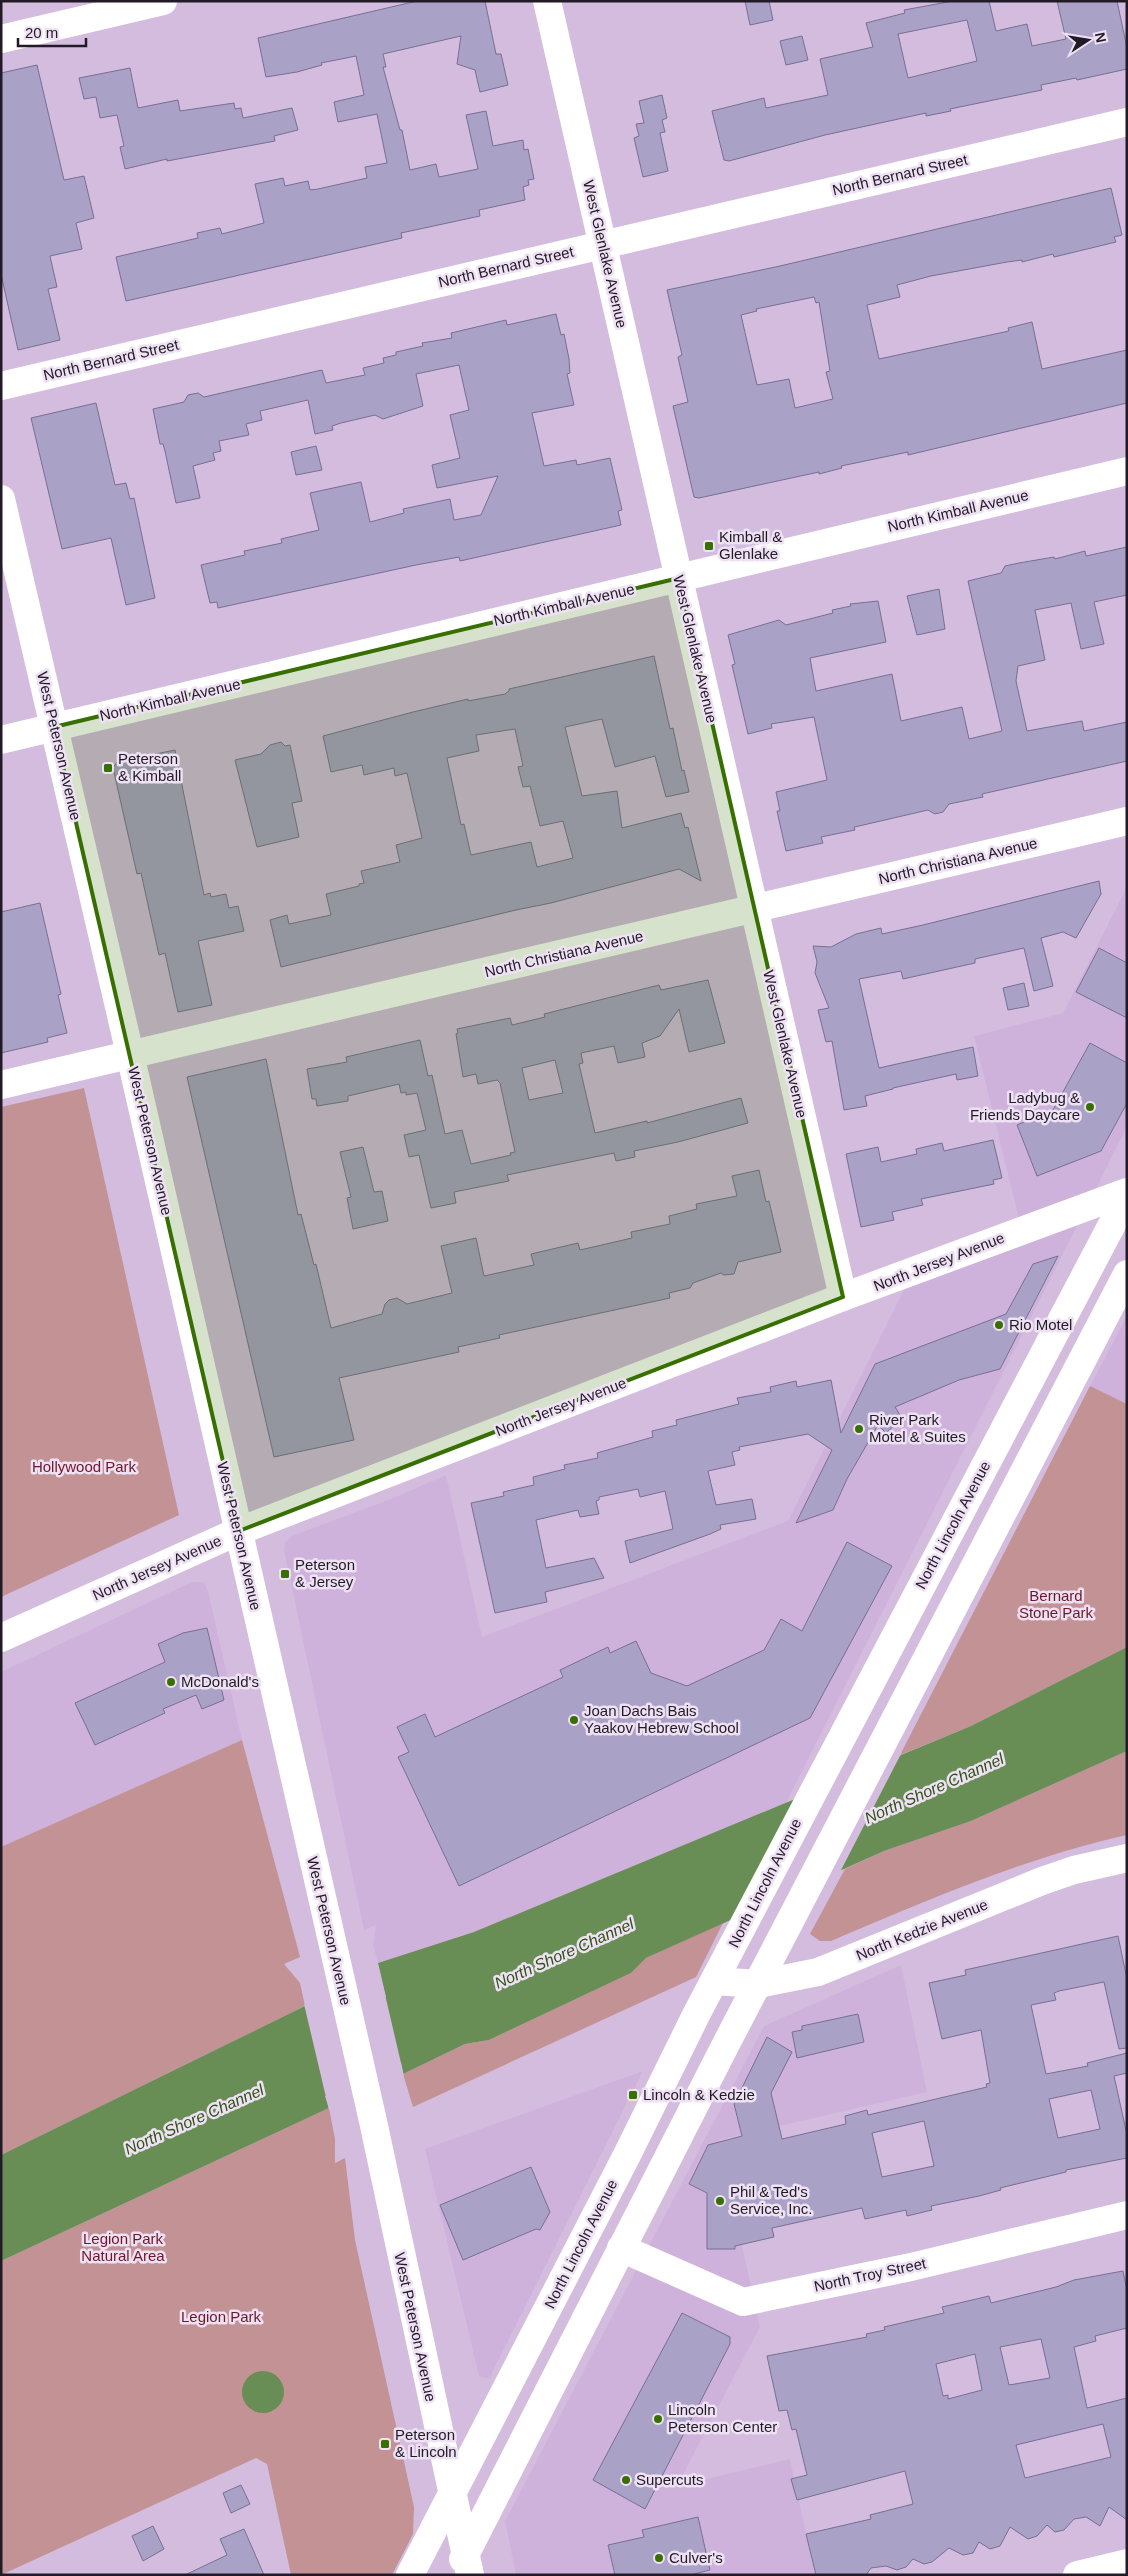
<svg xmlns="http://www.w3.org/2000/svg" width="1128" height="2576" font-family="Arial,sans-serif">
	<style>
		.built { fill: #cfb2dc }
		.green { fill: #c29295 }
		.water { fill: #698e55 }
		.pier { fill: #d4bcdf }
		.building { fill: #aaa1c7; stroke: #776f93; fill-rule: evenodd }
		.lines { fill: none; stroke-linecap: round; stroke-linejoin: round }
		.minor { stroke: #fff; stroke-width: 28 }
		.major { stroke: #fff; stroke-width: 28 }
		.marked { fill: #377000; fill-opacity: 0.2; stroke: #377000; stroke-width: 4; stroke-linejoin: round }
		.poi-dot { fill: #377000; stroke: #eee1f3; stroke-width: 2 }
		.labels { text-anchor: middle; stroke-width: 5; stroke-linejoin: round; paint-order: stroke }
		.street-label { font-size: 15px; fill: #231a27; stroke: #eee1f3 }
		.poi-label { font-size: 15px; fill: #231a27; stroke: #eee1f3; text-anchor: start }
		.park-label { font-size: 15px; fill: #6f1728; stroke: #eee1f3 }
		.water-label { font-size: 16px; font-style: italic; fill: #305418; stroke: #eee1f3 }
	</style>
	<rect width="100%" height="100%" fill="#d4bcdf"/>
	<path class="built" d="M1127,887V1127L786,1803L474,1932L378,1963L373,1945L376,1925L364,1930L284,1550L285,1542L292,1536L391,1499L446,1475L482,1637L788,1521L909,1280L1024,1239L974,1036L1063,1013Z
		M1127,1316V1404L1090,1386Z
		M192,1582H204L208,1591L242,1740L1,1847V1672Z
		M901,1965L927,2092L719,2140L760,2327L677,2486L790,2459L815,2575H516L505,2521L764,2026Z
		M643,2071L489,2379L479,2376L425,2149Z"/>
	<path class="green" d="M84,1088L179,1515L1,1597V1107Z
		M1090,1386L1127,1404V1647L971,1726L900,1755Z
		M242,1740L300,1957L284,1964L300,1983L305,2006L1,2155V1847Z
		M1127,1751V1835C1024,1858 928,1900 831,1941H820L810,1934L845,1869L884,1851L971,1821Z
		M723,1923L696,1977L413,2107L403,2074L465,2044L489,2040L631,1973L646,1958Z
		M329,2108L335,2139V2163L345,2158L355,2240L414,2507L413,2534L392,2575H291L267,2464L256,2458L1,2575V2261Z"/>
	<path class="water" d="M1127,1647V1751L971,1821L884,1851L646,1958L631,1973L489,2040L465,2044L403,2074L401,2062L325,2096L329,2108L1,2261V2155L305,2006L311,2031L386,1997L378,1963L474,1932L971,1726Z
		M242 2392a21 21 0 1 1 42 0a21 21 0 1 1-42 0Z"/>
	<path class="pier" d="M902,1752L839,1874L731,1922L796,1796Z
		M377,1960L404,2076L401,2075L399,2066L328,2097L331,2107L329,2110L304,2004L307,2005L313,2028L383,1995L375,1963Z"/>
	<path class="building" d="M417,1H485L496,54H501L508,85L480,92L475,70L457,64L461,36L383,54L386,67H383L400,130H402L410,170L436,164L439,177L478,169L466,115L486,111L493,146L523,140L524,150L528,149L534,179L528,180L529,185L523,187L525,200L479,210L480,216L401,233L402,238L126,301L116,257L198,238L197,233L220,228L222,234L264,223L255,184L283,178L285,186L308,181L310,190L318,189L367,178L365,167L387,163L377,114L338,122L334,102L364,95L356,56L321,63L322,65L297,72L266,77L258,38Z
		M745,1H769L773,20L750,25Z
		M953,1H989L996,31L1027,24L1032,46L1066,39L1057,1H1117L1127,48V69L1077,80L1076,78L1041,85L1042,90L950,109L951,111L926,116V113L825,135L729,161L724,160L712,111L764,98L766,108L828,95L820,59L873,47L866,23L905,13L904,10ZM967,20L977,61L908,78L898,34Z
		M802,36L808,60L786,65L780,41Z
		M37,65L64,180L84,176L94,218L76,223L82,249L50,256L57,287L48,289L60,340L18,350L1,274V73Z
		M130,68L138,108L178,100L180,111L234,103L235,109L241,108L243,118L292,108L298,130L274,136L275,141L167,161V159L125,169L120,147L124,146L117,115L100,118L96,97L84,99L79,78Z
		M662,95L667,118L662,120L665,132L660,133L668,171L643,177L634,138L639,136L636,124L644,123L639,101Z
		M1111,188L1122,235L1114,237L1116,242L1054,257L1053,254L1022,262V260L1007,262L931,276L897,285L900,297L867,305L879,359L1009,331L1008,328L1032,322L1042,369L1127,350V403L908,455V452L841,466L842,468L819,474V472L699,498L694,497L673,406L688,402L678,357L682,355L667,290L780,266ZM814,297L816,303L819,302L830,371L826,372L833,399L795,408L789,379L757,385L741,315L757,311L756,309Z
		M556,314L561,335L564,334L569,359L570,373L567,374L574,405L532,413L544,466L576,460L577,465L610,458L622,510L618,511L621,525L460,561L459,557L416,565L218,608L217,602L210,603L201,565L245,555L244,551L282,543L281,539L319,530L310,493L361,482L370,522L404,513L403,509L450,499L454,520L481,515L498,476L437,488L432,465L460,458L450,415L469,410L459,365L416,374L423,406L383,419L375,415L341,423L332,426L333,430L315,434L308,400L260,411L262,420L246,424L249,435L219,441L221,451L213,453L215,460L193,466L200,498L176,503L165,451L163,444H160L153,409L184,402L188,395L198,393L204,397L322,370L326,383L365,375L363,368L384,363L383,358L396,355V352L423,346L422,343L452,338L451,333L506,320L507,325Z
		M96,403L115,485L126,483L130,499L134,498L155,598L126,605L111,538L62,549L31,418Z
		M316,446L322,470L296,475L291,452Z
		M1127,547V595L1094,602L1104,644L1081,649L1071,603L1035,610L1045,660L1018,666L1016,681L1027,731L1082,721L1084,731L1127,722V761L982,794L983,797L949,804L943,812L935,814L928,810L859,826L854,827L855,830L821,837L823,843L786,851L777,811H780L776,792L827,780L814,717L771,724L772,728L748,734L732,665L735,664L728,635L779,620L786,625L833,613L832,610L851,606L850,604L878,601L886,642L810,658L816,691L892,674L901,721L962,707L969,739L1002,731L968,581L1001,573L1005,566L1019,563L1054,557L1055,559L1085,551L1086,556Z
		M939,589L945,629L917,635L907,596Z
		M654,656L670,729L673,728L682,771L684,770L689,792L666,797L655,756L615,767L602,719L565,727L582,796L617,791L622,828L681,813L685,828L688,827L701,881L679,869L551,903L516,910L281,967L270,920L287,915L289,924L331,915L326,894L359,886V884L364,883L361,871L400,862L396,845L422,838L407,773L395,776L394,768L364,775L362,765L331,772L323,736L413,712L468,699V701L505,694L509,691V689ZM515,729L523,766L518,767L523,787L530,786L540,826L563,821L573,858L537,867L531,842L471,855L464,824L461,825L447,758L479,751L476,735Z
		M281,742L285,746L290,745L302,801L292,803L299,837L257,847L235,760L261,754L270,745Z
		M175,750L204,895L210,893L211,897L226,894L229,908L238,906L244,931L198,941L212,1005L178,1012L165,953L159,955L141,873L137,874L113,768L117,762Z
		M1099,881L1101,894L1076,938L1063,932L1041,938L1053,986L1034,991L1024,948L975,959V963L903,979L901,971L859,979L879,1068L973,1047L978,1076L957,1080L956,1074L893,1088V1089L865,1096L867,1106L844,1110L832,1041L826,1042L818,1010L829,1008L815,973L817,962L813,946L831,947L856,934L881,928L882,934L923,925Z
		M40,903L61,994L58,995L67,1033L47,1038L48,1042L1,1053V912Z
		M1099,948L1127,963V1018L1076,992Z
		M708,980L725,1043L689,1052L679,1009L660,1036L642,1043L645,1057L618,1063L614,1046L581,1053L583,1063L579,1064L595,1133L647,1121V1123L741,1098L748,1123L678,1142L634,1151L635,1157L616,1161L614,1153L507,1175L509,1181L454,1192L456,1203L431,1208L419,1155L409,1157L404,1135L426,1130L417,1093L406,1095V1092L401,1093L399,1084L348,1096V1101L317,1106L316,1099H312L307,1069L347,1062L346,1057L420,1040L428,1076L432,1075L445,1134L462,1130L471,1164L511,1155L510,1153L515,1152L500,1083L497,1080L478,1084L476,1074L463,1077L456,1034L458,1033L457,1029L510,1018L512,1025L545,1017L544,1014L659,985L661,990ZM555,1060L563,1093L529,1100L522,1068Z
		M1024,983L1029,1006L1008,1010L1003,988Z
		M1090,1043L1127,1063V1103L1101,1151L1037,1176L1017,1125L1053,1110Z
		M266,1059L298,1215L301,1214L314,1265L316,1264L331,1328L382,1314L385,1304L389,1300L397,1298L407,1304L452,1293L441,1246L476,1238L484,1276L534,1265L531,1254L578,1243L580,1250L632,1238L631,1232L670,1224L669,1216L697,1209L696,1204L737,1196L732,1176L759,1170L766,1202L769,1201L781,1252L738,1262L734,1274L724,1275L721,1273L693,1283L690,1288L669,1293L670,1298L499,1335L500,1338L458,1347L459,1352L339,1378L354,1440L274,1457L187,1077Z
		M993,1140L1002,1178L993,1180L994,1184L921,1199L923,1205L892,1212L894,1220L861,1227L846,1154L878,1147L881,1162L917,1154L916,1149L942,1143L944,1151Z
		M363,1147L374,1192L382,1191L388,1221L353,1229L347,1198L351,1197L340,1152Z
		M1058,1256L1000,1369L959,1380L895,1407L902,1418L886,1433L878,1425L847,1479L833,1510L796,1523L832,1450L808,1434L739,1447L740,1450L732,1452L735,1465L708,1471L716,1505L752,1499L756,1519L720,1525L721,1529L710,1534L630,1563L625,1541L673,1529L665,1491L640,1497L638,1489L599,1497V1500L596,1501L599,1514L580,1517L578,1510L536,1520L546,1568L594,1558L604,1578L545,1592L547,1602L495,1613L471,1503L504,1496L503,1492L534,1485L533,1477L565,1469L564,1465L598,1458L597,1453L653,1437L652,1431L677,1425L676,1420L739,1404L737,1398L771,1392L770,1387L796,1381L797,1387L831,1380L841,1433L875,1364L1006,1314L1033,1264Z
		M847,1542L892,1566L810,1718L459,1886L398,1757L409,1752L397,1727L425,1714L435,1737L563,1677L560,1670L608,1647L610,1653L636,1641L651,1673L687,1686L764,1650L781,1619L802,1631Z
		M207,1628L224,1700L202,1709L196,1695L163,1709L165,1713L95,1745L75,1703L165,1662L158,1644L183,1633Z
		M1118,1936L1127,1979V2048L1119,2049L1104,1982L1059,1991L1054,1993L1056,2000L1031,2005L1046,2074L1088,2066L1087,2063L1127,2053V2073L1114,2076L1127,2135V2158L1066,2170V2172L1000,2188L1001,2190L979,2196L931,2206L932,2210L907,2216L906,2210L865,2219L862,2208L772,2228L774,2237L735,2246V2249H707V2193L689,2184L708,2145L742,2136L734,2104L767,2037L792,2052L771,2093L782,2139L846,2124L845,2116L867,2110L868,2115L987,2087L986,2084L990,2083L981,2030L942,2039L929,1983L966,1975L965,1970ZM1091,2090L1100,2129L1058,2138L1049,2099ZM924,2121L934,2166L882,2177L872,2133Z
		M858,2014L864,2042L797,2058L792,2032L802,2030V2026Z
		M531,2167L550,2212L540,2230L536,2229L463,2260L440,2205Z
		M1123,2271L1127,2290V2328L1095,2336L1096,2341L1074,2347L1087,2408L1127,2398V2520L1109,2507L1100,2526L1086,2517L1074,2519L1064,2530L1055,2532L1047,2525L1037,2536L1028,2539L1010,2527L1000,2546L990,2549L979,2542L973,2553L963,2555L949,2548L932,2562L924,2564L913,2559L906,2567L897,2570L886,2566L871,2568L866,2575H816L806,2534L871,2519L870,2515L913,2504L905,2471L797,2500L791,2479L807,2475L796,2429L792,2430L787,2410L779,2411L767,2356L867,2337L866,2334L885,2330L884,2327L944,2313L942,2307L972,2300L989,2296L991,2303L1056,2287L1074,2280ZM1041,2339L1050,2378L1009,2385L1000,2347ZM975,2354L982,2390L948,2399V2395L943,2396L936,2364ZM1103,2424L1111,2457L1025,2478L1016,2445Z
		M682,2313L730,2337V2344L645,2509L593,2480Z
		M241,2485L250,2504L231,2513L223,2493Z
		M698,2517L710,2570L690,2575H615L608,2545L644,2537L642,2530Z
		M153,2526L164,2549L143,2561L132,2536Z
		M244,2529L264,2575H185L227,2555L220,2539Z"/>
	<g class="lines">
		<path class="minor" d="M547,1L843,1297
			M1,39L163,1
			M1,386L1127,122
			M1,740L1127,471
			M1,1085L1127,821
			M714,1981L758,1984L818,1972L1042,1881L1074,1870L1127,1858
			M621,2248L743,2302L911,2267L1127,2215
			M1077,2575L1127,2563"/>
		<path class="major" d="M1,499L130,1054L373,2121L470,2575
			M1,1638L239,1531L843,1297L1127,1192
			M463,2559L726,2044L1127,1274
			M410,2575L628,2153L697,2013L1127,1196"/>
	</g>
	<path class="marked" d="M679,578L843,1297L239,1531L54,727Z"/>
	<g class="poi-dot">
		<rect x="704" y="541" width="10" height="10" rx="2.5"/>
		<rect x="103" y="763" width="10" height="10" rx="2.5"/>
		<circle cx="1090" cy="1107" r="5"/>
		<circle cx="999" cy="1325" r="5"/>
		<circle cx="859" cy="1429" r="5"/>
		<rect x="280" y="1569" width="10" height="10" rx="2.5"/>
		<circle cx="171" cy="1682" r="5"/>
		<circle cx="574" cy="1720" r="5"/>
		<rect x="628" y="2090" width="10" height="10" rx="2.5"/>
		<circle cx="720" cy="2201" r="5"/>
		<circle cx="658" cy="2419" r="5"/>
		<rect x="380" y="2439" width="10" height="10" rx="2.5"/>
		<circle cx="626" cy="2480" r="5"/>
		<circle cx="659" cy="2558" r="5"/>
	</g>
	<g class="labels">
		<g class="street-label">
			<text transform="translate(900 175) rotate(-13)" y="5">North Bernard Street</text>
			<text transform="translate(605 254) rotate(77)" y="5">West Glenlake Avenue</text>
			<text transform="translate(506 267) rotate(-13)" y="5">North Bernard Street</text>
			<text transform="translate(111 360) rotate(-13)" y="5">North Bernard Street</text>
			<text transform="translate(958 511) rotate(-13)" y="5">North Kimball Avenue</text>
			<text transform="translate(564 605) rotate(-13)" y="5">North Kimball Avenue</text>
			<text transform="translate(695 649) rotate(77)" y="5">West Glenlake Avenue</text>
			<text transform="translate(170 700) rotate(-13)" y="5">North Kimball Avenue</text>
			<text transform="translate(59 746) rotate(77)" y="5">West Peterson Avenue</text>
			<text transform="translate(958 861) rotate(-13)" y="5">North Christiana Avenue</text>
			<text transform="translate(564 954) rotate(-13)" y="5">North Christiana Avenue</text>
			<text transform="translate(785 1044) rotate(77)" y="5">West Glenlake Avenue</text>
			<text transform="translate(150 1141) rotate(77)" y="5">West Peterson Avenue</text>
			<text transform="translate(939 1262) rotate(-21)" y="5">North Jersey Avenue</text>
			<text transform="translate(561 1407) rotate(-21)" y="5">North Jersey Avenue</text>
			<text transform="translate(953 1525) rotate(-62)" y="5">North Lincoln Avenue</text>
			<text transform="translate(239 1536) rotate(77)" y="5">West Peterson Avenue</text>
			<text transform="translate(157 1568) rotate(-24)" y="5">North Jersey Avenue</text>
			<text transform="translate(765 1883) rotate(-63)" y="5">North Lincoln Avenue</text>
			<text transform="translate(922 1930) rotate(-22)" y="5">North Kedzie Avenue</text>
			<text transform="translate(329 1931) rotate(77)" y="5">West Peterson Avenue</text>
			<text transform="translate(581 2244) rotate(-63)" y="5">North Lincoln Avenue</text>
			<text transform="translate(870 2275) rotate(-12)" y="5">North Troy Street</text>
			<text transform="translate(415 2327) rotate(78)" y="5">West Peterson Avenue</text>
		</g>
		<g class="poi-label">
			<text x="719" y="542">Kimball &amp;<tspan x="719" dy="17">Glenlake</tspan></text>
			<text x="118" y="764">Peterson<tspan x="118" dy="17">&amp; Kimball</tspan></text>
			<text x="1080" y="1103" text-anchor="end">Ladybug &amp;<tspan x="1080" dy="17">Friends Daycare</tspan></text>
			<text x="1009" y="1330">Rio Motel</text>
			<text x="869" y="1425">River Park<tspan x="869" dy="17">Motel &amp; Suites</tspan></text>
			<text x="295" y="1570">Peterson<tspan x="295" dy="17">&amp; Jersey</tspan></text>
			<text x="181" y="1687">McDonald's</text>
			<text x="584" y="1716">Joan Dachs Bais<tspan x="584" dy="17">Yaakov Hebrew School</tspan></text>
			<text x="643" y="2100">Lincoln &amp; Kedzie</text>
			<text x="730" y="2197">Phil &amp; Ted's<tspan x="730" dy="17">Service, Inc.</tspan></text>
			<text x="668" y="2415">Lincoln<tspan x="668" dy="17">Peterson Center</tspan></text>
			<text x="395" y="2440">Peterson<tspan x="395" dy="17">&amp; Lincoln</tspan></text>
			<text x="636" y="2485">Supercuts</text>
			<text x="669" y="2563">Culver's</text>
		</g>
		<g class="park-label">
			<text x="84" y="1472">Hollywood Park</text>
			<text x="1056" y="1601">Bernard<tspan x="1056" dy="17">Stone Park</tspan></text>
			<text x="123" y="2244">Legion Park<tspan x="123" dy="17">Natural Area</tspan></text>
			<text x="221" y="2322">Legion Park</text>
		</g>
		<g class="water-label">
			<text transform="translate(934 1788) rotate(-24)" y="6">North Shore Channel</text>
			<text transform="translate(564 1953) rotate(-24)" y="6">North Shore Channel</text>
			<text transform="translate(194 2119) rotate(-24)" y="6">North Shore Channel</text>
		</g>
	</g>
	<rect width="1128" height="2576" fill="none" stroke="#231a27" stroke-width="5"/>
	<g transform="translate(1088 40) rotate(78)" stroke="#eee1f3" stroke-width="4" paint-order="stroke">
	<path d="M0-4L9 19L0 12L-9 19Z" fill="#231a27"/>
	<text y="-8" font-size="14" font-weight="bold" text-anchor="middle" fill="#231a27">N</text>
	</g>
	<path d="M18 38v8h68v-8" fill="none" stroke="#231a27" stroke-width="2.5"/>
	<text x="25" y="38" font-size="15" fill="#231a27" stroke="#eee1f3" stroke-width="4" paint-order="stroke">20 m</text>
</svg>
